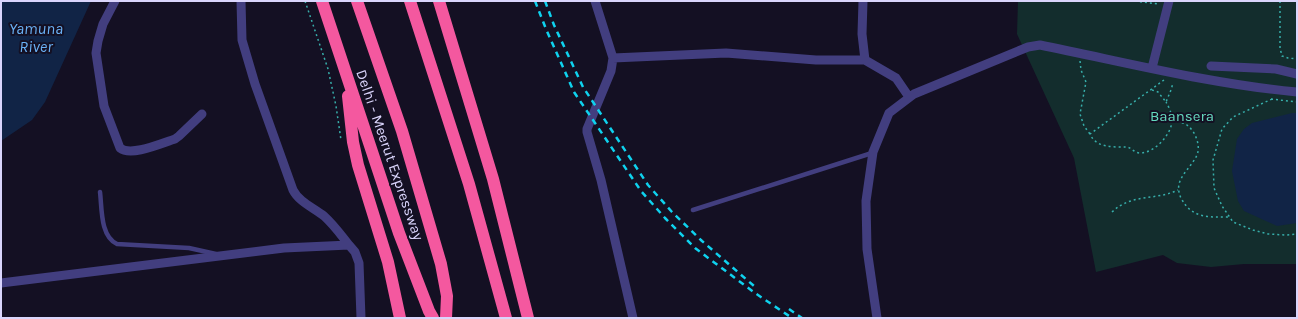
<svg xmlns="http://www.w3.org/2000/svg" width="1298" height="319" font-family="Karla,sans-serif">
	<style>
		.green { fill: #132d2d }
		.water { fill: #112446 }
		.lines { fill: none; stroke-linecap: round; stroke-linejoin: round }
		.path { stroke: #37aeaa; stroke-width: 1.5; stroke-dasharray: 2 3; stroke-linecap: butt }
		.lane { stroke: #423e7f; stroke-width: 4.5 }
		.street { stroke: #423e7f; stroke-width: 9 }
		.highway { stroke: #f4589f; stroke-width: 12 }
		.rail { stroke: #0fd2ee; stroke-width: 2.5; stroke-dasharray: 6 5; stroke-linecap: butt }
		.labels { text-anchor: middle; stroke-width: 4; stroke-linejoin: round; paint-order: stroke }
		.park-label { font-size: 15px; fill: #65d8be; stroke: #141023 }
		.street-label { font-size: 15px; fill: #dad5fc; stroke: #141023 }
		.water-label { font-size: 16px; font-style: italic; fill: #6ab1f5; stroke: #141023 }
	</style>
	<rect width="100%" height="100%" fill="#141023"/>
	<path class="green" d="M1018,1H1297V264H1244L1211,267L1177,263L1163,255L1096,272L1074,158L1017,34Z"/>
	<path class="water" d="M1,1H91L45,102L32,120L1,141Z
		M1292,113H1297V223L1277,226L1244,211L1238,201L1232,171L1237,139L1244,129L1252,123Z"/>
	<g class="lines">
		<path class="path" d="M305,1L328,69L336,106L341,140
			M1135,1L1158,4
			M1280,1V48L1282,56L1288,58L1297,59
			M1080,61L1081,70L1086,82L1080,114L1084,126L1090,134
			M1164,80L1090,134C1096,148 1113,147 1126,147C1131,147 1134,153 1140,153C1155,153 1172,134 1172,120C1172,114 1169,107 1166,102
			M1152,90L1158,92L1166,102L1171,90L1173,83
			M1271,99L1297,102
			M1272,99L1233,117L1222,129L1213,160L1214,188L1222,206L1233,222L1253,230L1268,234L1286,235L1297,234
			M1172,121C1177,122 1182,122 1187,125C1195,131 1201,145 1197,155C1192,166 1182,173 1179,184C1178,189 1179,194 1181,198C1192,219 1209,217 1229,217
			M1112,212C1132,193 1155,201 1178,190"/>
		<path class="lane" d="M100,192C102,208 100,236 117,244L189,248L216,254
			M693,210L872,153"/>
		<path class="street" d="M115,1L103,24L98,41L96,53L104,106L120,148C131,157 162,143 175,139L179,136L202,114
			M241,1L242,40L255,84L293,190C299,202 314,208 324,216C334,225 341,235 349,245
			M595,1L613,58L611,71L587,129V132L601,180L633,318
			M863,1L862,34L865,60
			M613,58L726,53L816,60H865L896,78L909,97
			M1211,66L1276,69L1297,74
			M1152,68L1169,1
			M1,283L284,248L349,245L355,252L359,263L361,318
			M877,318L867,249L866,201L873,152L889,113L914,94L1028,47L1040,45C1125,62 1210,84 1297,92"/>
		<path class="highway" d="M322,1L399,233L429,311L433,318
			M357,1L402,131L441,264L447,296L446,318
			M410,1L469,184L506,318
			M439,1L493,179L528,318
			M348,96L353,142L358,165L388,262L400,318"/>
		<path class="rail" d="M535,1L546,29L574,92L641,191L665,218L695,248L755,293L792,318
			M545,1L554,25L583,87L648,185L672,212L702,241L754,286
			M789,309L802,318"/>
	</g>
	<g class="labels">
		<g class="park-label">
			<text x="1182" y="121">Baansera</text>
		</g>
		<g class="street-label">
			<text transform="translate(390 155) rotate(71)" y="5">Delhi - Meerut Expressway</text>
		</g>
		<g class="water-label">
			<text x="36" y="34">Yamuna<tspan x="36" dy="18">River</tspan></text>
		</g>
	</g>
	<rect width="1298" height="319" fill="none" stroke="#dad5fc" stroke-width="4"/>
</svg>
